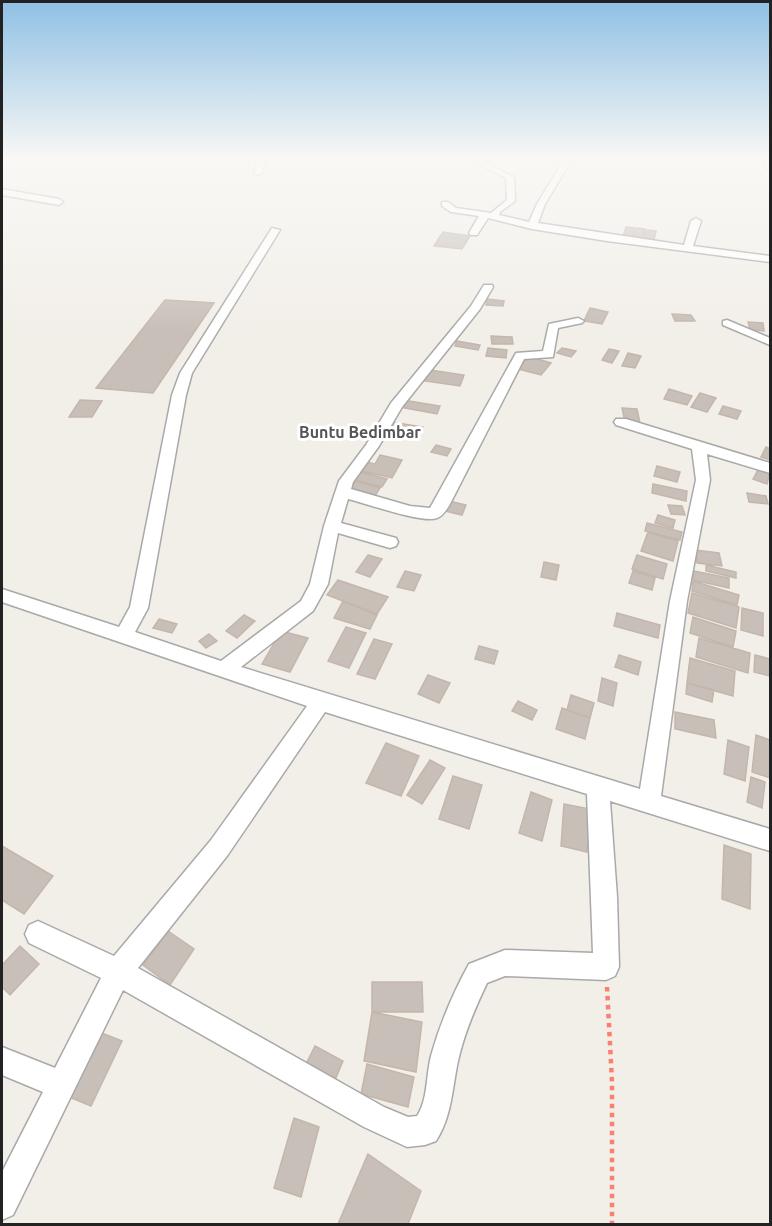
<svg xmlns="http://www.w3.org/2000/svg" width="772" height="1226" font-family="Ubuntu,sans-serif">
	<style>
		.building { fill: #c7bfb8; stroke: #c4b6ab; stroke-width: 1.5 }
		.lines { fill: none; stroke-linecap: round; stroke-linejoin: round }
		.minor-casing { stroke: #a9a9a9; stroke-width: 3 }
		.path { stroke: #fa8072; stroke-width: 4.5; stroke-dasharray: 4.5 4.5; stroke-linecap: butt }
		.minor { fill: #fff; fill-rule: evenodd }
		.labels { text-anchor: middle; stroke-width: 6; stroke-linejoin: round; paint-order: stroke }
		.far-quarter-label { font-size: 16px; font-weight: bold; fill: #555; stroke: #fff }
	</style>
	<rect width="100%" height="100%" fill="#f2efe9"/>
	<path class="building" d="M626,227L635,228L633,237L623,236Z
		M637,228L645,229L643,239L634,238Z
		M646,230L656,231L654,240L645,239Z
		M443,232L470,236L462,249L434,246Z
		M487,299L504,301L503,306L486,305Z
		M165,300L214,303L153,393L96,388Z
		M590,308L608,312L602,324L584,321Z
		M672,314L691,315L695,321H675Z
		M748,322L763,323L764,331L750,329Z
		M491,336L512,337L513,344H492Z
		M457,341L480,345L478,350L455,346Z
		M488,348L507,350L506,358L486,356Z
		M562,348L576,351L571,357L557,353Z
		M609,349L619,351L612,363L602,360Z
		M628,353L641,356L635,368L622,366Z
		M527,356L551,363L541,375L518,369Z
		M430,370L464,375L460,386L425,381Z
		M669,389L692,396L687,405L664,399Z
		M700,393L716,398L707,412L691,407Z
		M80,400L102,401L92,417H69Z
		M403,400L440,406L437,414L399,407Z
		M723,406L741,411L737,419L719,414Z
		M622,408L637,409L640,423L625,422Z
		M391,422L423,427L419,436L387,431Z
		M436,445L451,449L447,456L431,452Z
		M766,447L770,449V460L761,457Z
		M380,455L402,460L392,478L362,471L367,462L375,464Z
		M657,466L680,472L677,482L654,476Z
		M759,468L770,472L767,484L753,479Z
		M361,472L387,479L382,487L355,480Z
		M356,481L380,488L375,496L350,489Z
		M653,484L687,491L686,501L652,493Z
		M747,493L766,496L768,504L749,502Z
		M449,501L466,505L462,515L445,511Z
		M668,505L682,506L685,515L671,514Z
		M658,515L675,520L673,528L655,523Z
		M647,523L682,532L680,540L645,531Z
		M648,532L678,541L673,561L641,551Z
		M695,550L719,553L722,566L697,563Z
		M368,555L382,559L370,577L356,572Z
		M637,555L667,564L663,579L632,569Z
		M544,562L559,565L556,580L541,577Z
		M706,565L736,572V578L706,571Z
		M405,571L421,575L414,591L397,587Z
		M633,571L655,578L652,590L629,583Z
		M694,571L729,578V588L693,580Z
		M338,580L388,597L377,614L327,595Z
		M693,581L739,595L737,605L692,591Z
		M692,593L739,607L736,628L688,613Z
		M343,601L377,615L370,629L334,618Z
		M742,608L763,613V636L741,630Z
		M617,613L660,625L658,638L614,626Z
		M244,615L255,621L237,638L226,631Z
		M693,617L736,631L733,647L690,633Z
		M159,619L177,624L172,633L153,628Z
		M346,627L366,633L349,668L328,661Z
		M281,631L308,638L290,672L262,664Z
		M209,634L217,641L206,648L199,641Z
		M699,638L750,653L748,673L696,657Z
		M374,639L392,644L375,679L357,674Z
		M479,646L498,651L494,664L475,659Z
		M619,655L641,662L638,675L615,667Z
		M755,655L770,659V676L754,672Z
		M690,658L735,671L733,696L687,683Z
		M428,675L450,683L439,703L418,694Z
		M602,678L617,683L613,706L598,701Z
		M687,683L714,690L712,702L686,694Z
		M571,695L594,703L590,718L567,710Z
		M518,701L537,710L532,720L512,711Z
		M562,708L590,718L585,739L556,729Z
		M675,712L714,720L716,738L675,729Z
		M756,735L770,740V778L752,772Z
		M728,740L749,747L745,781L724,774Z
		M386,743L419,756L401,796L366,783Z
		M430,760L445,768L422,804L407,795Z
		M453,776L482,785L469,829L439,819Z
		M751,777L765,782L762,808L747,802Z
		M531,792L552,800L542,841L519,833Z
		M564,804L590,809L587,852L561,846Z
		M724,845L751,854L750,909L722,899Z
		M2,846L53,876L24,914L2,900Z
		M168,931L194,949L170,985L143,965Z
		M20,946L39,964L10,995L2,987V965Z
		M372,982H422L423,1012H372Z
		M372,1012L422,1022L416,1072L364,1061Z
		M99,1032L122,1041L91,1106L67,1096Z
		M315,1046L343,1061L335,1080L306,1064Z
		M367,1064L414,1077L408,1107L361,1094Z
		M294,1118L319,1127L301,1197L274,1188Z
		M368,1154L421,1191L408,1224H338Z"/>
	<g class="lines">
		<g class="minor-casing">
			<path id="minor" d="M257,161H265L262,173L258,175L254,173Z
				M473,161H482L514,177L515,201L500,212L499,215L529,222L537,204L563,161H571L545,204L538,223L684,245L691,221L696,218L701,221L693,246L770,256V262L607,241L532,229L488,218L477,235H471L469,233L479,216L451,212L442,206V202H448L456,208L491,213L507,200L506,178Z
				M762,161H770V169H767Z
				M2,189L59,199L63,202L59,205L2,195Z
				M272,228L280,230L192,373L186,395L148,608L135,632L221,661L301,601L310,584L324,526L339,481L366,445L391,403L471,306L484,285H492L493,287L480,309L402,407L379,446L353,482L351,489L410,506L430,508L516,353L543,351L549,324L578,318L584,321L582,323L558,328L553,357L524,359L450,504C447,509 443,516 437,518C424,524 365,503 348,499L341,523L396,538L398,542L396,546L390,548L338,533L328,584L313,611L241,667L640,789L670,601L696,480L692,449L616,425L614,422L616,419H626L770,463V473L707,454L710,480L687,601L661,796L770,829V851L610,801L617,897L619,967L615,976L606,980L505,976L487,983C475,1008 464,1034 458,1061C452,1089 452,1116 436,1141L425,1145L407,1147L364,1127L123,990L13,1215L2,1220V1172L43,1092L2,1075V1047L55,1068L101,978L29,943L25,934L29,925L38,921L114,956L211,840L307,706L2,602V589L119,627L130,607L172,395L180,373ZM325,712L587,794L593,953L505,950L469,964C453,993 440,1024 431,1056C426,1075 428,1100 417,1116L408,1117L384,1107L138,968L227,856Z
				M727,320L770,338V345L723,325V321Z"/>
		</g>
		<path class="path" d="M607,987L612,1082V1224"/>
		<use href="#minor" class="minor"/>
	</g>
	<linearGradient id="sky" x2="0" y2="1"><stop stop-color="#8fc0e4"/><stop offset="0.48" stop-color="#f9f8f5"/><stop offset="1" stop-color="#f9f8f5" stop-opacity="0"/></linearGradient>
	<rect width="772" height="332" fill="url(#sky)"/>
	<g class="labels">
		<g class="far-quarter-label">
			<text x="360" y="438">Buntu Bedimbar</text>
		</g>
	</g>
	<rect width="772" height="1226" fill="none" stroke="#222222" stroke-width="6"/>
</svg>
